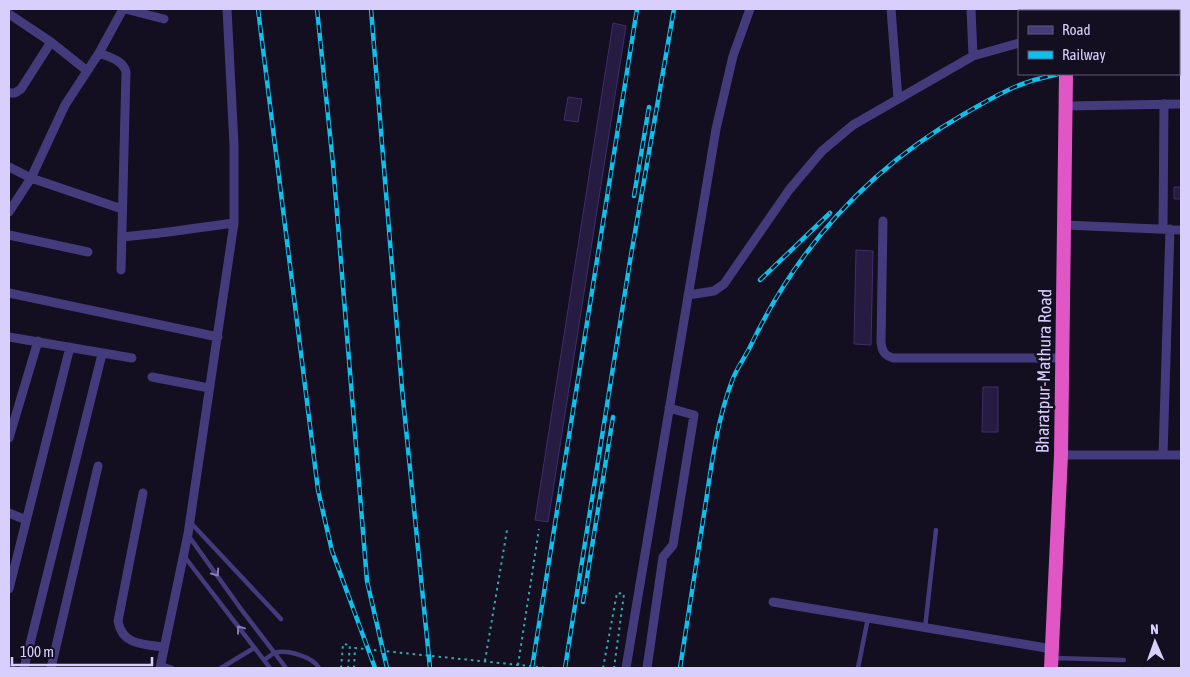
<svg xmlns="http://www.w3.org/2000/svg" width="1190" height="677" font-family="'Asap Condensed',sans-serif">
	<style>
		.building { fill: #261b40; stroke: #402e6a }
		.lines { fill: none; stroke-linecap: round; stroke-linejoin: round }
		.path { stroke: #34a8ac; stroke-width: 2; stroke-dasharray: 2.5 4; stroke-linecap: butt }
		.service { stroke: #443b7c; stroke-width: 4.5 }
		.minor { stroke: #443b7c; stroke-width: 9 }
		.trunk { stroke: #e056c4; stroke-width: 14 }
		.rail-casing { stroke: #0cc1ec; stroke-width: 4.5 }
		.rail { stroke: #130e20; stroke-width: 2.5; stroke-dasharray: 8; stroke-linecap: butt }
		.oneway { stroke: #877eb6 }
		.labels { text-anchor: middle; stroke-width: 5; stroke-linejoin: round; paint-order: stroke }
		.street-label { font-size: 18px; fill: #d8cffd; stroke: #130e20 }
	</style>
	<rect width="100%" height="100%" fill="#130e20"/>
	<path class="building" d="M613,23L626,26L548,522L535,520Z
		M568,97L582,99L578,122L564,120Z
		M1174,187H1181V199H1174Z
		M856,250L873,251L871,345L854,344Z
		M983,387H998V432H982Z"/>
	<g class="lines">
		<path class="path" d="M485,661L507,530
			M518,665L539,529
			M341,668L343,644L350,645L348,668
			M354,668L355,648L548,668
			M603,668L617,593L624,594L614,668"/>
		<path class="service" d="M190,522L281,619
			M188,535L241,609L286,668
			M184,556L270,668
			M925,628L936,530
			M1053,658L1124,660
			M264,660C267,658 271,655 274,653C287,649 313,657 319,668
			M160,664L172,668
			M221,668L254,648
			M858,668L868,618"/>
		<path class="minor" d="M125,9L164,19
			M891,9L898,99
			M971,9L973,56
			M1122,11L1129,9
			M9,14L51,42L86,70
			M99,53C109,57 123,60 126,72L121,270
			M9,93H15L21,89L51,42
			M1066,106L1181,104
			M9,167L31,178L122,209
			M9,212L31,178L65,105L99,53L123,9
			M883,221L881,342C882,351 884,355 893,358H1063
			M1065,225L1181,230
			M1163,229L1164,104
			M9,235L88,252
			M122,237C159,234 196,228 234,223
			M9,293L218,337
			M688,295L714,291L724,284L789,190L822,151L853,125L973,56L1019,43
			M9,337L132,358
			M152,377L209,388
			M9,438L38,341
			M1061,455H1181
			M1163,455L1170,229
			M143,493L118,621C122,645 143,644 163,647
			M9,513L26,520
			M9,589L70,347
			M773,602L1052,649
			M9,668H11
			M24,668L102,354
			M51,668L98,466
			M160,668L188,534L234,223V145L227,9
			M626,668L716,129L733,56L750,9
			M647,668L663,557L673,545L694,415L669,408"/>
		<path class="trunk" d="M1067,11V9
			M1051,668L1061,455L1066,74"/>
		<g class="rail-casing">
			<path id="rail" d="M258,9L318,490L332,551L375,668
				M317,9L333,164L367,581L387,668
				M371,9L402,389L430,668
				M1179,27L1181,26
				M1179,50H1181
				M634,196L649,107
				M760,280L830,213
				M583,602L613,417
				M532,668L637,9
				M565,668L630,261L674,9
				M680,668C688,617 696,566 704,514C711,470 716,423 732,381C736,369 744,359 750,347C797,248 868,169 964,114C984,103 1004,90 1025,83C1036,79 1047,77 1058,74"/>
		</g>
		<use href="#rail" class="rail"/>
	</g>
	<defs><path id="oneway-chevron" d="M-2-3.5L2.5 0L-2 3.5" fill="none" stroke-width="1.6" stroke-linecap="round" stroke-linejoin="round" transform="scale(1.25)"/></defs>
	<g class="oneway">
		<use href="#oneway-chevron" transform="translate(216 573) rotate(55)"/>
		<use href="#oneway-chevron" transform="translate(240 629) rotate(-127)"/>
	</g>
	<g class="labels">
		<g class="street-label">
			<text transform="translate(1044 371) rotate(-89)" y="6">Bharatpur-Mathura Road</text>
		</g>
	</g>
	<rect width="1190" height="677" fill="none" stroke="#d8cffd" stroke-width="20"/>
	<rect x="1018" y="10" width="162" height="65" fill="#130e20" stroke="#625b78"/>
	<rect x="1028" y="26" width="25" height="8" fill="#443b7c" stroke="#625b78"/>
	<text x="1062" y="35" font-size="15" fill="#d8cffd">Road</text>
	<rect x="1028" y="51" width="25" height="8" fill="#0cc1ec" stroke="#625b78"/>
	<text x="1062" y="60" font-size="15" fill="#d8cffd">Railway</text>
	<g transform="translate(1155 642) rotate(358)" stroke="#130e20" stroke-width="4" paint-order="stroke">
	<path d="M0-4L9 19L0 12L-9 19Z" fill="#d8cffd"/>
	<text y="-8" font-size="14" font-weight="bold" text-anchor="middle" fill="#d8cffd">N</text>
	</g>
	<path d="M12 657v8h140v-8" fill="none" stroke="#d8cffd" stroke-width="2.5"/>
	<text x="20" y="657" font-size="15" fill="#d8cffd" stroke="#130e20" stroke-width="4" paint-order="stroke">100 m</text>
</svg>
